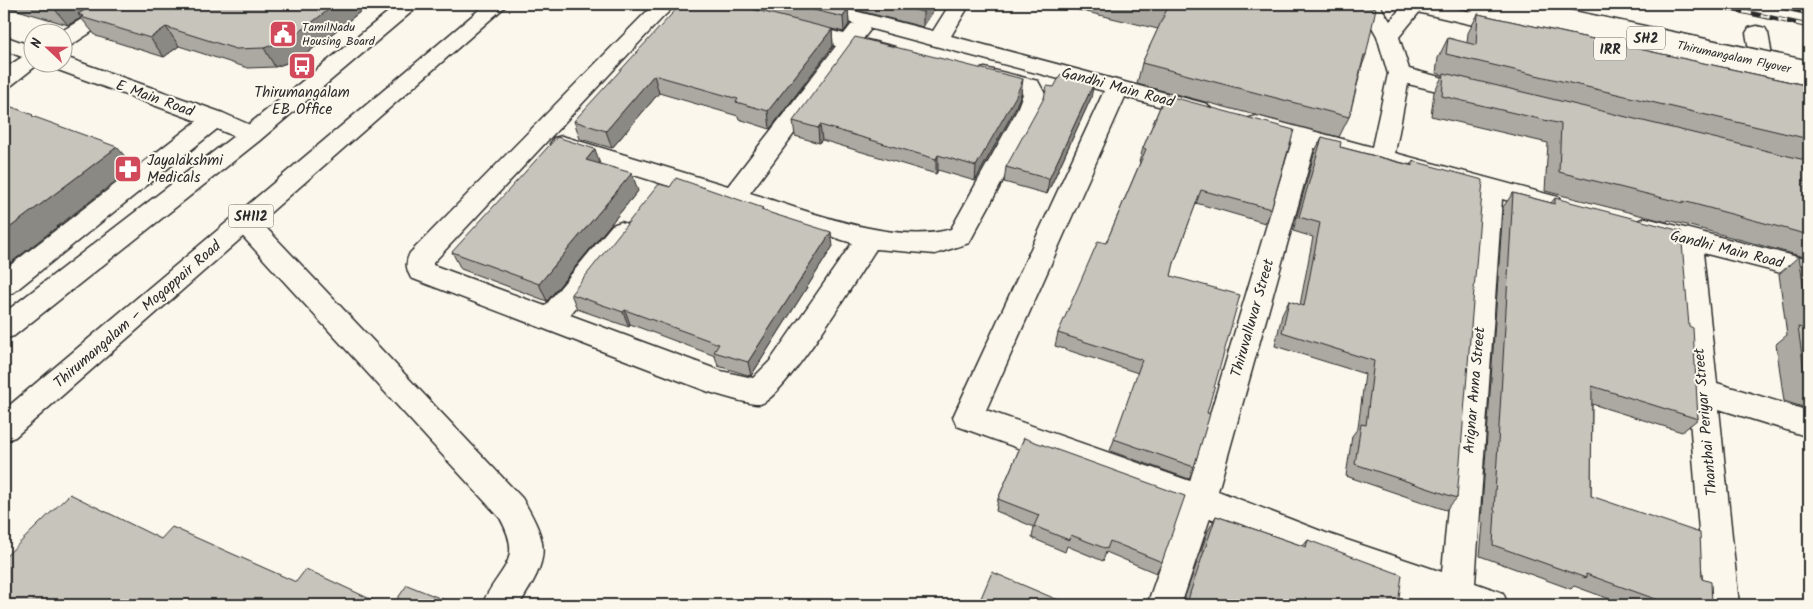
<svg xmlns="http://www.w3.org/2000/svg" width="1813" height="609" font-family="Kalam,sans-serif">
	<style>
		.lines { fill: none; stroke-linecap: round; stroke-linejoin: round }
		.minor-casing { stroke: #2b2b2b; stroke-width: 3 }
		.major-casing { stroke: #2b2b2b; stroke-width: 3 }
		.minor { fill: #fbf7ec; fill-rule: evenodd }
		.major { fill: #fbf7ec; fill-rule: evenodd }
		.rail-casing { stroke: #2b2b2b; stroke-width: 5 }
		.rail { stroke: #fbf7ec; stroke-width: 3; stroke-dasharray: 9; stroke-linecap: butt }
		.major-bridge-casing { stroke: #2b2b2b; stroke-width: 27; stroke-linecap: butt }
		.major-bridge { stroke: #fbf7ec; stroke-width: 24 }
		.wall { fill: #aba9a2; stroke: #2b2b2b }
		.shaded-wall { fill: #8b8984; stroke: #2b2b2b }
		.building { fill: #c7c4bc; stroke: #2b2b2b }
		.labels { text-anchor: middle; stroke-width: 4; stroke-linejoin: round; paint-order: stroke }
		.far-poi-label { font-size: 12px; fill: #2b2b2b; stroke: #fbf7ec; text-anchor: start }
		.far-street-label { font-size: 12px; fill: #2b2b2b; stroke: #fbf7ec }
		.shield { fill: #fbf7ec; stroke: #696865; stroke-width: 1 }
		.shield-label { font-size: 14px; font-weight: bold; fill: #2b2b2b }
		.street-label { font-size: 15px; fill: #2b2b2b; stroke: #fbf7ec }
		.poi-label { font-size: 15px; fill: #2b2b2b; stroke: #fbf7ec }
	</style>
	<rect width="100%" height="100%" fill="#fbf7ec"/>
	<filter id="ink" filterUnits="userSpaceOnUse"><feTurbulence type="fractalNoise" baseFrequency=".02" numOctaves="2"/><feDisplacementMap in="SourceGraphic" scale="10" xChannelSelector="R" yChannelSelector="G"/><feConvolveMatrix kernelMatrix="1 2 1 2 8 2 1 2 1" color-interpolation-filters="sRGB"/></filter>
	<g filter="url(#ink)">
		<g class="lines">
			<g class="minor-casing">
				<path id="minor" d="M107,4H131L128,8L70,46L62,48V32H60Z
					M654,4H677L663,17L433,263V265L545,306L612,225L621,222L630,225L634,232L630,239L570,315L721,371L753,378L770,361L852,243L554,150L550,144L554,138L562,136L728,186L836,46L788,34L785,29L788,24L796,22L844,34L851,25L855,24L797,8L794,4H827L933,31L950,4H970L951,36L1207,104L1211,109L1207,114L1199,117L1125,97L986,410L1190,481L1292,141L1249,130L1245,124L1249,118L1257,116L1372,147L1388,74L1377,36L1359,4H1379L1390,21L1400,9L1401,4H1421V10L1399,37L1409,69L1483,88L1486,93L1483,98L1475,100L1408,84L1395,153L1558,197L1562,203L1558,209L1549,212L1502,199L1475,583L1503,593L1508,605H1445L1426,599L1425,605H1391L1393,587L1326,563L1210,518L1181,605H1147L1181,507L957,426L953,417L1104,91L868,28L870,30L863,39L895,47L898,52L895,57L887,59L855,51L750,193C805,210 896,246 951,229L1016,112L1023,94L1021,91L977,80L974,75L977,70L985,68L1038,81L1045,94L1040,112L969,243L935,254L876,249C859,275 783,400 760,404C751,405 719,395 709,392L411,278C406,269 405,262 410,253ZM1314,148L1477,192L1442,572L1326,533L1218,491Z
					M4,36L32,46V62H41L12,85L4,87V69L22,57L4,50Z
					M62,56L223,113L259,129L263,135L259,141L251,143L217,129L14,292L4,296V270L197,121L50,67L47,62H62Z
					M245,213L254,215L522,498C551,547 549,558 519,605H482C498,567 525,563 500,518L236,229L232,222L236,215Z
					M1646,218L1809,260V280L1703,253L1717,383L1809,411V437L1719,409L1739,605H1705L1676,246L1637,235L1633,228L1637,221Z"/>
			</g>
			<g class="major-casing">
				<path id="major" d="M398,4H421L259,141L14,336L4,339V313L243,129Z
					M486,4H508L15,437L4,441V410Z
					M1397,4H1435L1520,22L1523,27L1520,32L1512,34L1400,8Z
					M1757,26L1765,28L1768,33L1777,84L1774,89L1766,91L1758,89L1755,84L1746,33L1749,28Z"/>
			</g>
			<use href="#minor" class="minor"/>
			<use href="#major" class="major"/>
			<g class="rail-casing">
				<path id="rail" d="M1708,4L1809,26
					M1766,4L1809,13"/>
			</g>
			<use href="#rail" class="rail"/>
			<g class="major-bridge-casing">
				<path id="major-bridge" d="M1482,4L1809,73"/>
			</g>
			<use href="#major-bridge" class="major-bridge"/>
		</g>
		<path class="wall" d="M4,4H370L301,58L275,67L248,68L179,46L164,57L96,36L81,18L68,25L4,6Z
			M753,4H828L848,9L849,24L844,32L832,29L833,46L770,129L739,119L738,116L659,93L612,148L580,139L574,121L754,9Z
			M833,4H938L923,27Z
			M1053,4H1356L1366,55L1362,66L1349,117L1339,137L1137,84L1142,63L1158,29Z
			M1478,14L1809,86V409L1784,401L1776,344L1787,335L1779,274L1799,256L1804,257L1668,220L1667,222L1545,191L1548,143L1431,116L1434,92L1443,75L1436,73L1438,58L1448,38L1467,43L1468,33Z
			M1021,94L1014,111L975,181L938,170L936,174L822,140L819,143L795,136L793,121Z
			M1165,95L1271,209L1265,223L1196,203L1173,266L1171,276L1207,413L1194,467L1189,479L1110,451L1138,373L1055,346L1058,333L1106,243L1140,163L1139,162L1143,148Z
			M1091,98L1047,194L1004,182L1006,167Z
			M1322,137L1340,147L1411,165L1413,161L1457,498L1446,510L1346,476L1352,436L1358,428L1365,374L1275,346L1282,315L1289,301L1300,305L1313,237L1293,231L1315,151Z
			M600,164L638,191L547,301L461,269L452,252Z
			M1513,193L1551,203L1555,198L1689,326L1698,419L1682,432L1592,404L1591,496L1702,579L1712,605H1626L1574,586L1571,589L1480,556L1483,523L1481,522L1503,207Z
			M764,211L833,246L751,376L718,366L715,356L630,324L629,327L577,309L571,294Z
			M1024,438L1162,562L1156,573L1106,552L1103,561L1067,546L1065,552L1032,538L1034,527L996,511L998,499Z
			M1216,516L1303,546L1308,540L1398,605H1182L1208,531Z"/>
		<path class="shaded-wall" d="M57,4H104L78,14L81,18L68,25L52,6Z
			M336,4H370L301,58L275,67L264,48Z
			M929,4H938L923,27V12Z
			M848,9L849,24L844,32L843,17Z
			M166,27L179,46L164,57L150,38Z
			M832,29L833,46L770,129L768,111Z
			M654,75L659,93L612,148L606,131Z
			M1023,79L1021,94L1014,111L975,181L976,166Z
			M1094,83L1091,98L1047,194L1049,179Z
			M820,125L822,140L819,143L818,128Z
			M117,147L134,167L4,268V232Z
			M595,149L601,167L586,160Z
			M938,155V170L936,174V159Z
			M632,173L638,191L547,301L539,284Z
			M831,232L833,246L751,376L748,362Z
			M625,310L630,324L629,327L623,312Z"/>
		<path class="building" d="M43,4H57L52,6Z
			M95,4H336L290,39L264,48L236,49L166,27L150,38L81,17L83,16L78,14Z
			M681,4H732L832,29L768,111L736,102L738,99L654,75L606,131L574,121Z
			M789,4H828L848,9L843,17Z
			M891,4H929L923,12Z
			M1145,4H1356L1376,8L1366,55H1364L1349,117L1142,63L1167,9Z
			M1478,14L1809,86V139L1446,54L1448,38L1476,45Z
			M855,37L1023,79L1016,96L976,166L938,155L936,159L820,125L818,128L793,121Z
			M1444,73L1809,161V235L1683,201V203L1559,172L1561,124L1442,96Z
			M1061,74L1094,83L1049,179L1006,167L1044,98L1047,86L1054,87Z
			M1165,95L1294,130L1271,209L1201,190L1174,263L1171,276L1240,295L1207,413L1210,414L1194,467L1114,439L1142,360L1058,333L1098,241L1106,243L1146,149L1143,148Z
			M4,104L33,115L32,116L117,147L4,232Z
			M557,137L595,149L586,160L632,173L539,284L452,252Z
			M1322,137L1341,142L1340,147L1413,166V161L1483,180L1457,498L1355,464L1361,424L1366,425L1374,361L1282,332L1289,301L1304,306L1320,223L1299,217Z
			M676,178L763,208L761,210L831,232L748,362L714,352L719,344L625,310L623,312L571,294L659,184L670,187Z
			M1513,193L1555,204V198L1681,231L1689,326L1693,328L1698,419L1592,386L1591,496L1700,533L1702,579L1711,582L1712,605H1672L1586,574V578L1493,545L1495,511L1494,510Z
			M1799,256L1809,258V322Z
			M1798,327L1809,330V385L1806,384Z
			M1024,438L1185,496L1162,562L1110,541L1107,549L1071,535L1069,540L1034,526L1039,515L998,499Z
			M70,494L161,539L172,527L296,582L306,569L383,605H4V558Z
			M1216,516L1306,547L1308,540L1402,575L1398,605H1187L1190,593Z
			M992,572L1070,605H978Z
			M407,585L457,605H393Z"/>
	</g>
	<defs>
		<g id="civic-square" transform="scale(1.4375)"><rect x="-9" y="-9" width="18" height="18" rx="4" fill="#d1495b" stroke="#fbf7ec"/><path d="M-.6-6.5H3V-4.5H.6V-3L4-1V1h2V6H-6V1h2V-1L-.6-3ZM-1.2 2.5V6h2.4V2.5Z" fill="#fff"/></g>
		<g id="bus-square" transform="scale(1.4375)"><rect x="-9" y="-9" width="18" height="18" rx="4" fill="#d1495b" stroke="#fbf7ec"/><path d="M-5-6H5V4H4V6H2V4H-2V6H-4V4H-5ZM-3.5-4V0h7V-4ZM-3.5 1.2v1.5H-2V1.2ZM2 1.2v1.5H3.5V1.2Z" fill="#fff"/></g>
		<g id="pharmacy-square" transform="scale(1.4375)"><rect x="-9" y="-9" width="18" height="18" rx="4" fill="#d1495b" stroke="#fbf7ec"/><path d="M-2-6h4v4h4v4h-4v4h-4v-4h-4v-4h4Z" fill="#fff"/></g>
	</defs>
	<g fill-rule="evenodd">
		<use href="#civic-square" x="283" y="34"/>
		<use href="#bus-square" x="302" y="66"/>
		<use href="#pharmacy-square" x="128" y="169"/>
	</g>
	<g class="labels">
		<g class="far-poi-label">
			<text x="302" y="31">TamilNadu<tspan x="302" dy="14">Housing Board</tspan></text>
		</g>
		<g class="far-street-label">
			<text transform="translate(1734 57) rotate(12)" y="4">Thirumangalam Flyover</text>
		</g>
		<g class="shield">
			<rect x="1627" y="26.5" width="38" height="23" rx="4"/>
			<rect x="1594" y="37.5" width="32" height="23" rx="4"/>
			<rect x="228.5" y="204.5" width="45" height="23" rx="4"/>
		</g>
		<g class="shield-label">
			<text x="1646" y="43">SH2</text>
			<text x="1610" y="54">IRR</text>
			<text x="251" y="221">SH112</text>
		</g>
		<g class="street-label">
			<text transform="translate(1118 87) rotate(15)" y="5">Gandhi Main Road</text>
			<text transform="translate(155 98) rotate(20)" y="5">E Main Road</text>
			<text transform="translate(1727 249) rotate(14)" y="5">Gandhi Main Road</text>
			<text transform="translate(137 314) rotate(-41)" y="5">Thirumangalam – Mogappair Road</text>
			<text transform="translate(1252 318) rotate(-74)" y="5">Thiruvalluvar Street</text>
			<text transform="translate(1474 390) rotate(-85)" y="5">Arignar Anna Street</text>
			<text transform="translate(1705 422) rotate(-95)" y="5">Thanthai Periyar Street</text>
		</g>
		<g class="poi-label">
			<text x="302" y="97">Thirumangalam<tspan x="302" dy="17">EB Office</tspan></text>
			<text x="147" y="165" text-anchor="start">Jayalakshmi<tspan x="147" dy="17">Medicals</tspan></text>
		</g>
	</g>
	<rect width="1813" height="609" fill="none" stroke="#fbf7ec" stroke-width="20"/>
	<rect x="10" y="10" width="1793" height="589" fill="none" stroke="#2b2b2b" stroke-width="2" filter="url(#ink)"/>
	<g transform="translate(48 48) rotate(292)"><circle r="24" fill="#fbf7ec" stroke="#a8a59f"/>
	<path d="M0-4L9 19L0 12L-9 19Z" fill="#d1495b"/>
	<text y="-8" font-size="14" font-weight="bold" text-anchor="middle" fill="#2b2b2b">N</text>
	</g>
</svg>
